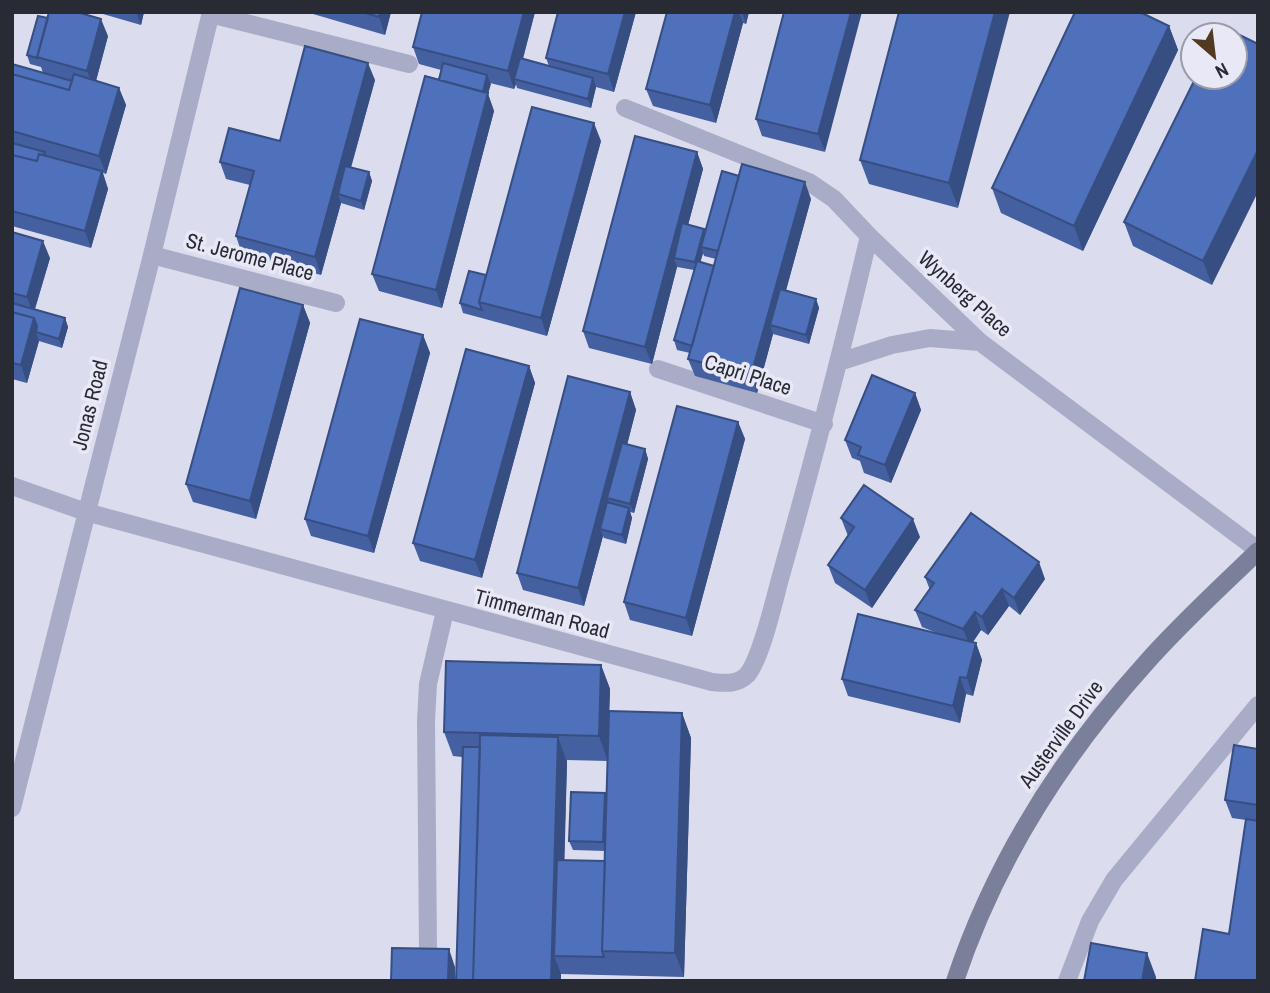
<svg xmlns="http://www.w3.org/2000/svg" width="1270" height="993" font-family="'Archivo Narrow',sans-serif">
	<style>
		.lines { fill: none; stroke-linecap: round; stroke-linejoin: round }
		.lane { stroke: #a9acc6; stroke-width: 18 }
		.street { stroke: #a9acc6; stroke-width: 18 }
		.secondary { stroke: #7b809a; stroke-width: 18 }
		.wall { fill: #4460a0; fill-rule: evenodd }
		.shaded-wall { fill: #374e82 }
		.building { fill: #4f70ba; stroke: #374e82; stroke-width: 2 }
		.labels { text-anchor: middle; stroke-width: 7; stroke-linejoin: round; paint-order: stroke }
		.street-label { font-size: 21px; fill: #282b34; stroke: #e8e8f7 }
	</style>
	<rect width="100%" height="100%" fill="#dcdcef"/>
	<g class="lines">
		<path class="lane" d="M428,951L426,721L428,684L445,611
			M1067,981L1090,921L1114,880L1258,705"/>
		<path class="street" d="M210,14L409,64
			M625,108L809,182L834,199L869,236L980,342L1258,550
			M152,255L336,303
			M839,362L892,345L930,338L980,342
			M658,369L824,424
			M12,486L86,512L712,682C724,683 737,685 747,675C761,659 774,601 780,579C812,465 842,351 869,236
			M12,808L152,255L211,12"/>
		<path class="secondary" d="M955,981C995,861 1061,757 1145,664C1180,624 1220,588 1258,551"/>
	</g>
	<path class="wall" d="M96,12H144L141,25Z
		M312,12H391L385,35L313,14Z
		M422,12H535L523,59L549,66L546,58L558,12H636L614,92L596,87L591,108L517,88L516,84L514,89L490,83L488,94L494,111L442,308L379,291L372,274L441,70L419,64L413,47Z
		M667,12H749L746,24L743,23L716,123L653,106L646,89Z
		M784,12L825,152L762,136L756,119Z
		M899,12L958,208L869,184L860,160Z
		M1169,26L1178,50L1083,251L1001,213L992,188Z
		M108,36L96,81L119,88L126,105L106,174L103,173L108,189L91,248L12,226V64L43,73L41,67L30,64L27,55Z
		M1196,77L1212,285L1133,246L1124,222Z
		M375,80L351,168L369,172L372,181L364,210L341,203L321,275L242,254L236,236L250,185L226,179L220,162L280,141Z
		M601,141L547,336L463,313L460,303L486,275Z
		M697,152L703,169L688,225L705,232L811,199L786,290L816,299L819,308L809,344L773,334L757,393L695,376L688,359L690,353L677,350L674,340L694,270L677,267L652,364L589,348L583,331ZM703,253L704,256L716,259L714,266L700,262Z
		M12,232L50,258L35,309L65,318L68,327L62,348L39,341L27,383L12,379Z
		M303,305L310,323L256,519L193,502L186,484Z
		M423,335L430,353L374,553L311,536L305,519Z
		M529,366L535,383L482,578L420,561L413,543Z
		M630,392L636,410L627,445L645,449L648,459L634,513L630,512L632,518L626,544L604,538L603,536L584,606L523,590L517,573Z
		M915,393L921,410L891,483L864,473L860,461L852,458L845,440Z
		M738,422L745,439L692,636L630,620L624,602Z
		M841,518L920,537L872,608L835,583L828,565L848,536Z
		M925,577L1045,579L1020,615L1009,606L988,635L981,630L973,642L976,643L982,660L973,696L966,694L960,723L848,696L842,679L937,633L922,627L915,610L930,590Z
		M601,665L610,689L609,711L682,713L691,738L684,977L561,974V981L462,757L453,756L444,732ZM567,760L608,761L607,796L569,841L573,850L605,851V861L564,860Z
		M1258,749V981L1229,934L1246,820L1232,818L1225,800Z"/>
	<path class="shaded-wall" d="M136,12H144L141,25Z
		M380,12H391L385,35L379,17Z
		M524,12H535L517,80L514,79L516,84L514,89L508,71Z
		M625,12H636L614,92L608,74Z
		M735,12H739L743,23L716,123L710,105Z
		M742,12H749L746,24Z
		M851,12H862L825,152L818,134Z
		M995,12H1010L958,208L949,183Z
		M101,19L108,36L94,88L87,71Z
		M1169,26L1178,50L1083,251L1074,226Z
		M368,63L375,80L343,195L338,194L341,203L321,275L315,257Z
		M487,75L491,84L488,94L494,111L442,308L436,290Z
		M593,78L596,87L591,108L588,99Z
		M119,88L126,105L106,174L99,156Z
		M594,123L601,141L547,336L541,318Z
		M1258,150V192L1212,285L1203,261Z
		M697,152L703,169L679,259L674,258L677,267L652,364L645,347Z
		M102,171L108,189L91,248L85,231Z
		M369,172L372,181L364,210L361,201Z
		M805,182L811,199L776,327L770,325L773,334L757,393L751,375Z
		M704,229L707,238L701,247L703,253L698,271L695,262Z
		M43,241L50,258L33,315L27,297Z
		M816,299L819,308L809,344L806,335Z
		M303,305L310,323L256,519L250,501Z
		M34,318L40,333L36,332L39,341L27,383L21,365Z
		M65,318L68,327L62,348L59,339Z
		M423,335L430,353L374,553L368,536Z
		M529,366L535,383L482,578L475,560Z
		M630,392L636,410L613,499L607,498L611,507L600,529L603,536L584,606L578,588Z
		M915,393L921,410L891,483L885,465Z
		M738,422L745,439L692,636L686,618Z
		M645,449L648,459L634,513L630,504Z
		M629,508L632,518L626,544L622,535Z
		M913,519L920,537L872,608L865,590Z
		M1039,562L1045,579L1020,615L1014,598Z
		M1002,589L1009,606L988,635L982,617Z
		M975,612L981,630L970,646L963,629Z
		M976,643L982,660L973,696L967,678Z
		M601,665L610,689L608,761L599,736Z
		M960,677L966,694L960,723L953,706Z
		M682,713L691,738L684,977L675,953Z
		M558,737L567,762L562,956H554L561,974V981H551Z
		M605,793L609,802L607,852L603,842Z
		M449,949L455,967V981H448Z
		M1147,953L1156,977V981H1142Z"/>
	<path class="building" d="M49,12H77L101,19L87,71L37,57Z
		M362,12H380L379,17Z
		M422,12H524L508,71L413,47Z
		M558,12H625L608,74L546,58Z
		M667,12H735L710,105L646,89Z
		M784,12H851L818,134L756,119Z
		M899,12H995L949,183L860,160Z
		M1075,12H1140L1169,26L1074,226L992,188Z
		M38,16L48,18L37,58L27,55Z
		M1221,26L1258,44V150L1203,261L1124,222L1196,77H1235V35H1217Z
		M305,46L368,63L315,257L236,236L254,171L220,162L229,128L280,141Z
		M520,58L593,78L588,99L514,79Z
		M443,63L487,75L483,92L439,80Z
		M12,64L72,81L69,90L12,74Z
		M12,74L69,90L74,74L119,88L99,156L12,131Z
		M425,76L488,93L436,290L372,274Z
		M532,107L594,123L541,318L479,302Z
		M635,136L697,152L645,347L583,331Z
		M12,143L45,152L44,155L39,154L37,161L12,155Z
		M39,154L102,171L85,231L12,211V155L37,161Z
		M742,164L805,182L751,375L688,359Z
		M345,166L369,172L361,201L338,194Z
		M722,171L739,176L718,251L701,247Z
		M682,223L704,229L695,262L674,258Z
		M12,232L43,241L27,297L12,293Z
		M697,261L714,266L692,346L674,340Z
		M469,271L486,275L479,302L482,310L460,303Z
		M240,288L303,305L250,501L186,484Z
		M780,289L816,299L806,335L770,325Z
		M12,303L65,318L59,339L36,332L37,326L34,318L12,312Z
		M12,312L34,318L21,365L12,363Z
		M360,319L423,335L368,536L305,519Z
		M466,349L529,366L475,560L413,543Z
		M872,375L915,393L885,465L858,455L861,447L845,440Z
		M568,376L630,392L578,588L517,573Z
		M677,406L738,422L686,618L624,602Z
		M622,443L645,449L630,504L607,498Z
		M864,485L913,519L865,590L828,565L854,527L841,518Z
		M607,502L629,508L622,535L600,529Z
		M971,513L1039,562L1014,598L1002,589L982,617L975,612L963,629L915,610L934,583L925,577Z
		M858,614L976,643L967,678L960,677L953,706L842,679Z
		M446,661L601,665L599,736L444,732Z
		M609,711L682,713L675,953L602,951Z
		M480,735L558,737L551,981H473Z
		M1234,745L1258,749V805L1225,800Z
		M463,747H480L473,981H456Z
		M571,792L605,793L603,842L569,841Z
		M1246,819L1258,821V981H1195L1203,929L1229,934Z
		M557,860L605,861L602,951L604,957L554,956Z
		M1091,943L1147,953L1142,981H1084Z
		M392,948L449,949L448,981H391Z"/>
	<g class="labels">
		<g class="street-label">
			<text transform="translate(250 257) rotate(15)" y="7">St. Jerome Place</text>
			<text transform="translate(965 294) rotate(42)" y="7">Wynberg Place</text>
			<text transform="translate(748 375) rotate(18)" y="7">Capri Place</text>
			<text transform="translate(90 405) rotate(-76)" y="7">Jonas Road</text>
			<text transform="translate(542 614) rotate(15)" y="7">Timmerman Road</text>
			<text transform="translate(1061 734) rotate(-54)" y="7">Austerville Drive</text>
		</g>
	</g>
	<rect width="1270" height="993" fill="none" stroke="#282b34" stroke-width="28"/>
	<g transform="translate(1214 56) rotate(152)"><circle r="33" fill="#e8e8f7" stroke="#9b9ca9" stroke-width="2"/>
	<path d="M0-5L12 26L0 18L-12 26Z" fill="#523a22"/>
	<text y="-10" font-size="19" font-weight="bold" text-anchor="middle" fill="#282b34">N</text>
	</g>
</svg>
